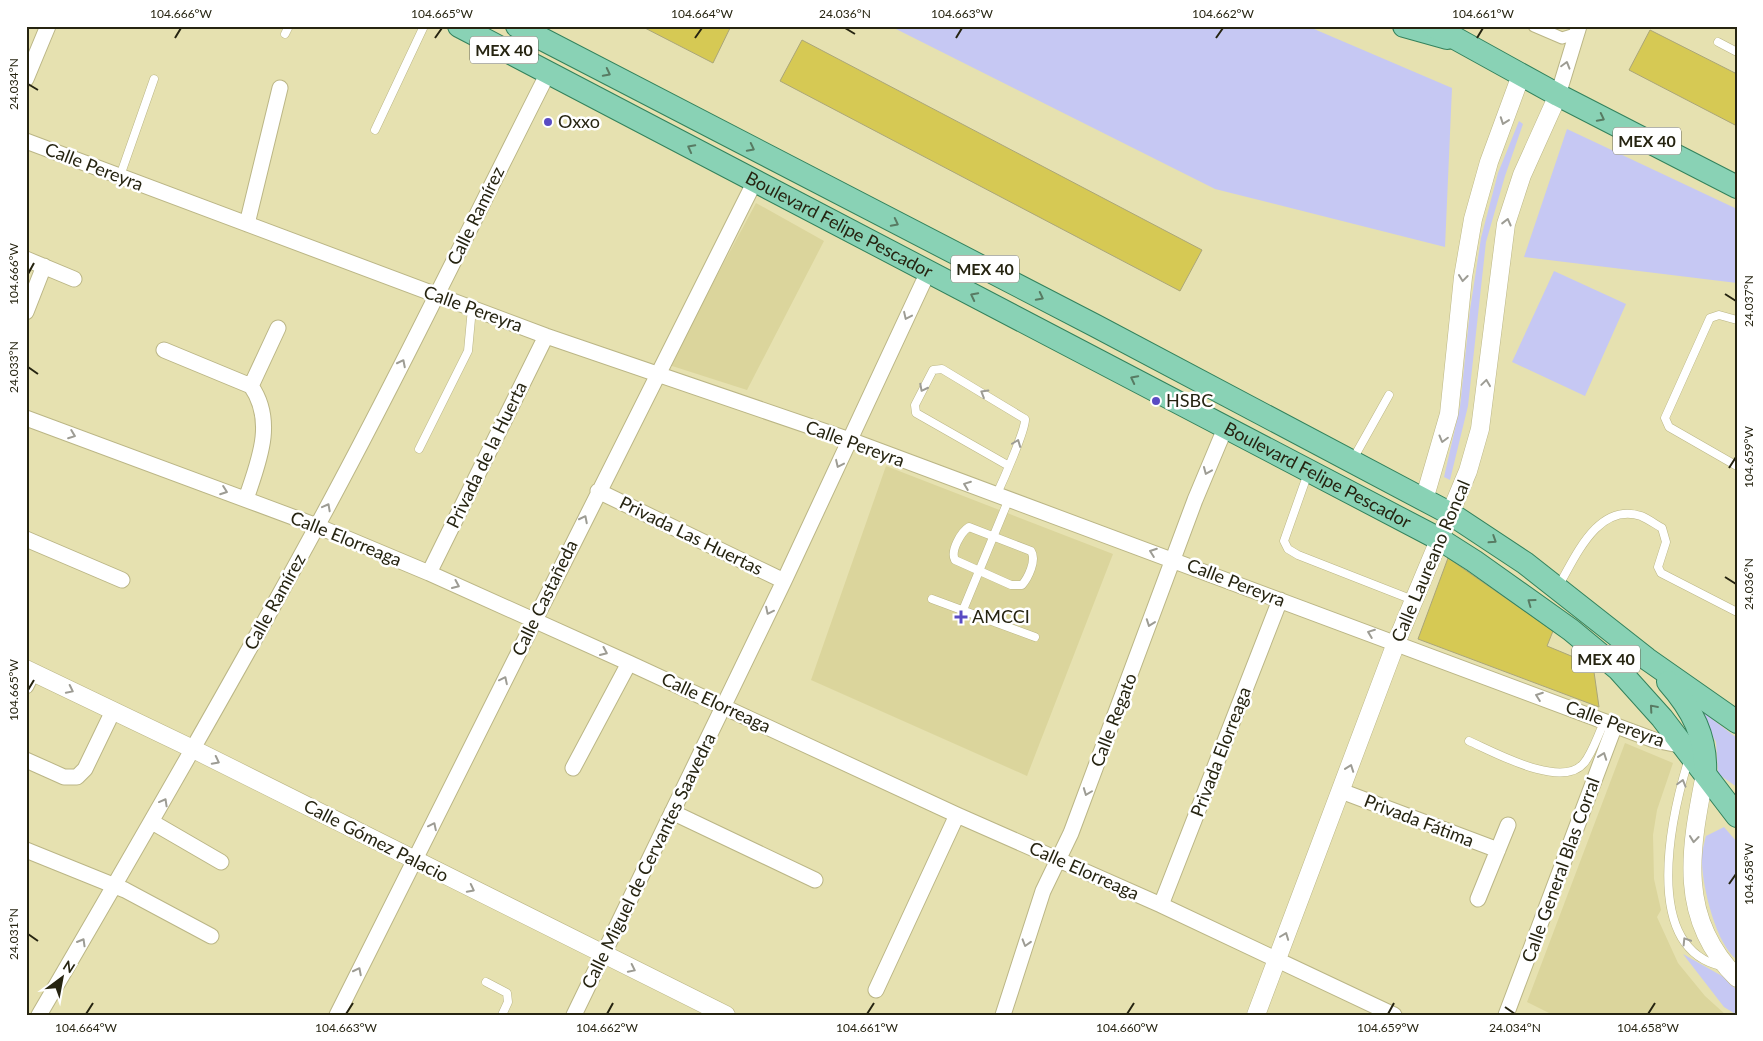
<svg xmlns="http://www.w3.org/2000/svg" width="1763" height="1041" font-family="Lato,sans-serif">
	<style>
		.built { fill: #dbd59c }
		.green { fill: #c6c8f3 }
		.building { fill: #d6c954; stroke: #aba678 }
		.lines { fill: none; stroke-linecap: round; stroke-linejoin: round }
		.service-casing { stroke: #bbb686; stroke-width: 9 }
		.pedestrian-casing { stroke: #bbb686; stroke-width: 13 }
		.minor-casing { stroke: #bbb686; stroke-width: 17 }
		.tertiary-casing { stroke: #bbb686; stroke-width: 19 }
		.primary-casing { stroke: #33825c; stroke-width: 24 }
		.service { stroke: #fff; stroke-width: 8 }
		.pedestrian { stroke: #fff; stroke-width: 11 }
		.minor { stroke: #fff; stroke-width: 15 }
		.tertiary { stroke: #fff; stroke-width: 18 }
		.primary { stroke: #89d2b5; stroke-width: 22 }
		.oneway { stroke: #9d9c94 }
		.oneway2 { stroke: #587b63 }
		.ticks { fill: none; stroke: #262411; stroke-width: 2 }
		.poi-dot { fill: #594bc3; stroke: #fff; stroke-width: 2 }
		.labels { text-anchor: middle; stroke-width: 5; stroke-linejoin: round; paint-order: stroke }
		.shield { fill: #fff; stroke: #676658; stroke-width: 1 }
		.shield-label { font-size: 16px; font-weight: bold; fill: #262411 }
		.poi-label { font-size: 18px; fill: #262411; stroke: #fff; text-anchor: start }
		.street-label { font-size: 18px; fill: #262411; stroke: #fff }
		.neatline { fill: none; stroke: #262411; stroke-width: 2 }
		.ticks-label { font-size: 12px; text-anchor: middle; fill: #262411 }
	</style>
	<rect width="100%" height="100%" fill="#e6e1b0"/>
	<path class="built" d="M756,203L824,241L747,390L669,365Z
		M886,466L1113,554L1027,776L811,680Z
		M1625,743L1673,763L1657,810L1653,835L1654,879L1661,910L1657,917L1678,963L1705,996L1726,1015H1553L1527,1002Z"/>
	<path class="green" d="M890,26H1307L1452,88L1445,247L1215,189Z
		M1519,121L1523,124L1505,176L1486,242L1468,406L1450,480L1444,477L1460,407L1470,310L1481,238L1498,173Z
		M1567,129L1737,209V283L1524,257Z
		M1554,271L1626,304L1585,396L1512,362Z
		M1695,706L1737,738V787L1718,774L1716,742Z
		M1724,827L1737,842V960C1716,944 1703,889 1702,863C1701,854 1704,844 1706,836Z
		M1683,954L1722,976L1737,990V1015L1724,1007Z"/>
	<path class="building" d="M641,26H731L713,63Z
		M1650,30L1737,74V126L1629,70Z
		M802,40L1202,250L1180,291L780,81Z
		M1448,558L1553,631L1547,646L1593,665L1599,707L1418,639Z"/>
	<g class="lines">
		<g class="service-casing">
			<path id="service" d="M285,34L289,26
				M1718,42L1737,52
				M375,130L424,26
				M120,176L154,79
				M1737,320L1719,315L1710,318L1665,418L1669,427L1737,466
				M419,449L468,351L472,308
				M1353,459L1389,395
				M1308,473L1284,541L1288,549L1298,555L1413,600
				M996,496C1002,483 1026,429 1025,419L942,369L933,370L915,405L916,413L1009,466
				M969,527L1031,551C1037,560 1028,578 1022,585H1011L955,560C950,551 961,532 969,527Z
				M1559,585C1576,556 1598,502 1641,516C1648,519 1655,524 1662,528L1666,542L1658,567L1661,573L1737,612
				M932,599L1035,637
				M963,610L1008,501
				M1469,741C1494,752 1562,790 1584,763C1593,752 1598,734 1605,721
				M1689,758C1672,813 1640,947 1721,966
				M486,982L507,993L508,1002L502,1015"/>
		</g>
		<g class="pedestrian-casing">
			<path id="pedestrian" d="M1534,26L1562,38L1575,34"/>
		</g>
		<g class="minor-casing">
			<path id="minor" d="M26,79L48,26
				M1558,95L1579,26
				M26,141L546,336L850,440L1654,740L1684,746
				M247,224L280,88
				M26,259L74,279
				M26,312L44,266
				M164,350L251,386C276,422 258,463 246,499
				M251,386L278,328
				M26,418L317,526L429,573L629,663L957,815L1161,905L1394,1015
				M598,491L784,581
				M26,539L122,580
				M429,573L546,336
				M26,686L33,672
				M26,760L64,777H77L85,769L113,711
				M573,768L629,663
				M1341,791L1498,850
				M672,812L815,880
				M152,822L221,862
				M26,850L125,890L211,936
				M1478,899L1508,825
				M1161,905L1280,600
				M876,990L957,815
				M39,1015C133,854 227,692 316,528C397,379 471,225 548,73
				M337,1015L755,181
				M574,1015L784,581L928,272
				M1003,1015L1043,891L1071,833L1195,500L1226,426
				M1506,1015L1615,725"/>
		</g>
		<g class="tertiary-casing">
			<path id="tertiary" d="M1424,500L1449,414L1463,277L1473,219L1489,162L1521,75
				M26,669L193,749L726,1015
				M1705,774C1690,850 1677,918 1737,978
				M1256,1015L1396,643L1468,471L1480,429L1506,224L1522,175L1558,95"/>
		</g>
		<g class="primary-casing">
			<g id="primary">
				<path id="s1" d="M459,26L1441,540L1474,561L1571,630L1618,669L1662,718L1737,816"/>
				<path d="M517,26L1096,326L1451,514L1525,563L1647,659L1737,722"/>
				<path d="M1404,26L1447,38"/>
				<path d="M1433,26L1558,95L1737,187"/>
				<path d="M1668,682C1692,709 1707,737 1705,774"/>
			</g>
		</g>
		<use href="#service" class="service"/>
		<use href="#pedestrian" class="pedestrian"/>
		<use href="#minor" class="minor"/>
		<use href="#tertiary" class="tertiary"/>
		<use href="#primary" class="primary"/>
	</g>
	<defs><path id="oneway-chevron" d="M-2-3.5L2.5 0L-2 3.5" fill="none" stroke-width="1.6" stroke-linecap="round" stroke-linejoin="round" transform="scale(1.25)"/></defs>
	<g class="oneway">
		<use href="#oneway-chevron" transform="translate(1566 65) rotate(-74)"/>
		<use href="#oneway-chevron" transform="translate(1504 121) rotate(110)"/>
		<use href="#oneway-chevron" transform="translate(1507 222) rotate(-76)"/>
		<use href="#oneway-chevron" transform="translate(1463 278) rotate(97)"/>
		<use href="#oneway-chevron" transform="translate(907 316) rotate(115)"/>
		<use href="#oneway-chevron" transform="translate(402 363) rotate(-63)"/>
		<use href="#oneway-chevron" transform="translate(1486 383) rotate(-82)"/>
		<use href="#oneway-chevron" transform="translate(923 388) rotate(117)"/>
		<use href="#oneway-chevron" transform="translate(984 393) rotate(-149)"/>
		<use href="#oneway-chevron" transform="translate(72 435) rotate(21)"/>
		<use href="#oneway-chevron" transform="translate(1443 439) rotate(105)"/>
		<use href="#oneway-chevron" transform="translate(1017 443) rotate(-69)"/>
		<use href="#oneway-chevron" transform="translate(839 464) rotate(115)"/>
		<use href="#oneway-chevron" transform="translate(1207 471) rotate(113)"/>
		<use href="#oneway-chevron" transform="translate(967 485) rotate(-159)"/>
		<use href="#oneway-chevron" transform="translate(224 491) rotate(20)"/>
		<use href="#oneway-chevron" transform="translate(327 507) rotate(-62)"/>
		<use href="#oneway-chevron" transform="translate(584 519) rotate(-63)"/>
		<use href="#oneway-chevron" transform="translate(1153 552) rotate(-160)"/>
		<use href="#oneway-chevron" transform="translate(456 585) rotate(24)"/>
		<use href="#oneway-chevron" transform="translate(769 611) rotate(116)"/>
		<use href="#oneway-chevron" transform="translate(1150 623) rotate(110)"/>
		<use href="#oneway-chevron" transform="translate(1371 633) rotate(-159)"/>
		<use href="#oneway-chevron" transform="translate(604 652) rotate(24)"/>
		<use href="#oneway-chevron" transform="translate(504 680) rotate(-64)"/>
		<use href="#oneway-chevron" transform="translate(70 690) rotate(26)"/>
		<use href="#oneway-chevron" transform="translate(1539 696) rotate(-160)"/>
		<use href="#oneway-chevron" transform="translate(1603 756) rotate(-70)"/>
		<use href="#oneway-chevron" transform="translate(216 761) rotate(27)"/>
		<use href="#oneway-chevron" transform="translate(1350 768) rotate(-70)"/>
		<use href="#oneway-chevron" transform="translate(1682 783) rotate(-74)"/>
		<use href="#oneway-chevron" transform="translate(1087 792) rotate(111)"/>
		<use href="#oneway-chevron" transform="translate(164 802) rotate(-61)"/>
		<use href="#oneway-chevron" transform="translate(433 826) rotate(-64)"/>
		<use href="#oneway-chevron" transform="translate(1694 839) rotate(96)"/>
		<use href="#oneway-chevron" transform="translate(471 889) rotate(27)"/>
		<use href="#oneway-chevron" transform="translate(1285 936) rotate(-69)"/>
		<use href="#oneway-chevron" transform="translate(1686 941) rotate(-122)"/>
		<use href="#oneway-chevron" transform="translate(82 942) rotate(-60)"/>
		<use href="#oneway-chevron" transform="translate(1026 943) rotate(107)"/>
		<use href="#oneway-chevron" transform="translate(632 969) rotate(26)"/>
		<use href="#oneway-chevron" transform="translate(358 971) rotate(-63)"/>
	</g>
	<g class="oneway2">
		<use href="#oneway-chevron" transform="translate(607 73) rotate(27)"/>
		<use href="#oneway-chevron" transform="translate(1601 118) rotate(27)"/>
		<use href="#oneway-chevron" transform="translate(691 148) rotate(-152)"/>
		<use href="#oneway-chevron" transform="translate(751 148) rotate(27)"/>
		<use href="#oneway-chevron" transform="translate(895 223) rotate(27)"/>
		<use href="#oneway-chevron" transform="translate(974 296) rotate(-153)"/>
		<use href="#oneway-chevron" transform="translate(1040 297) rotate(27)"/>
		<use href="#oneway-chevron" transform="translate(1134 379) rotate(-153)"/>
		<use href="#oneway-chevron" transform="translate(1493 540) rotate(33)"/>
		<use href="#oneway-chevron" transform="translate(1531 602) rotate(-144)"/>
		<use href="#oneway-chevron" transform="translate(1653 708) rotate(-131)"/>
	</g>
	<path class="ticks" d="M845,28L855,34M175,38L181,28M435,38L442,28M695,38L702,28M956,38L962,28M1216,38L1223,28M1477,38L1483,28M28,84L38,90M28,274L34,263M1725,294L1736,301M28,367L38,374M1729,468L1736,457M1725,577L1736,584M28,690L34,680M1729,884L1736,874M28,934L38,941M1505,1007L1515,1014M86,1014L93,1003M346,1014L353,1003M607,1014L613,1003M867,1014L874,1003M1127,1014L1134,1003M1388,1014L1394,1003M1648,1014L1655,1003"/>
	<g class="poi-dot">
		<circle cx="548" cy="122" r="5"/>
		<circle cx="1156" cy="401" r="5"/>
		<path d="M958.5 609.5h5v5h5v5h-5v5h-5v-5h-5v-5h5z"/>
	</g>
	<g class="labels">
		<g class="shield">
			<rect x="470" y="36.5" width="68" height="27" rx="4"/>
			<rect x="1613" y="127.5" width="68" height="27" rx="4"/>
			<rect x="951" y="255.5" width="68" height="27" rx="4"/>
			<rect x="1572" y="645.5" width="68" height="27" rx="4"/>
		</g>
		<g class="shield-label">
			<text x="504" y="56">MEX 40</text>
			<text x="1647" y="147">MEX 40</text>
			<text x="985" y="275">MEX 40</text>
			<text x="1606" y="665">MEX 40</text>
		</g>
		<g class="poi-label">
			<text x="558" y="128">Oxxo</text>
			<text x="1166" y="407">HSBC</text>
			<text x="972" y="623">AMCCI</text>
		</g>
		<g class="street-label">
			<text transform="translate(94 167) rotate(21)" y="6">Calle Pereyra</text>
			<text transform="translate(476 216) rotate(-64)" y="6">Calle Ramírez</text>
			<text dy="6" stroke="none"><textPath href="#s1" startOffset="429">Boulevard Felipe Pescador</textPath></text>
			<text transform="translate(473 309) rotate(20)" y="6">Calle Pereyra</text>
			<text transform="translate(855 444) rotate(20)" y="6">Calle Pereyra</text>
			<text transform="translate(487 455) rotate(-64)" y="6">Privada de la Huerta</text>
			<text dy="6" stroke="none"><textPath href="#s1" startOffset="969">Boulevard Felipe Pescador</textPath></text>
			<text transform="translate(691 536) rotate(26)" y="6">Privada Las Huertas</text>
			<text transform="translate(346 539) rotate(22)" y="6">Calle Elorreaga</text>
			<text transform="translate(1431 561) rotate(-67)" y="6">Calle Laureano Roncal</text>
			<text transform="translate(1236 583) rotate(21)" y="6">Calle Pereyra</text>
			<text transform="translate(545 598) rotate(-64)" y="6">Calle Castañeda</text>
			<text transform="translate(275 602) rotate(-61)" y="6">Calle Ramírez</text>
			<text transform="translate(716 703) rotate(25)" y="6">Calle Elorreaga</text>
			<text transform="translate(1114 720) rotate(-69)" y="6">Calle Regato</text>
			<text transform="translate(1615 724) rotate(20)" y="6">Calle Pereyra</text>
			<text transform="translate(1221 752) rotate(-69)" y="6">Privada Elorreaga</text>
			<text transform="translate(1419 821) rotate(21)" y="6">Privada Fátima</text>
			<text transform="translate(376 841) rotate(27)" y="6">Calle Gómez Palacio</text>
			<text transform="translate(649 861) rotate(-64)" y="6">Calle Miguel de Cervantes Saavedra</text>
			<text transform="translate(1561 870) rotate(-70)" y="6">Calle General Blas Corral</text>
			<text transform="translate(1084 871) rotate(24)" y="6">Calle Elorreaga</text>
		</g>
	</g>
	<rect width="1763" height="1041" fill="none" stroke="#ffffff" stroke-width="55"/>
	<g transform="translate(62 978) rotate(32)" stroke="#ffffff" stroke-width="4" paint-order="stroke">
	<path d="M0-4L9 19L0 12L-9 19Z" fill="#262411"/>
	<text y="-8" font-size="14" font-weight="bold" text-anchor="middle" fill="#262411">N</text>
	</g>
	<rect x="28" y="28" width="1708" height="986" class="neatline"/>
	<g class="ticks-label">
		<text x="181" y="18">104.666°W</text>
		<text x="442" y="18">104.665°W</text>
		<text x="702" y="18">104.664°W</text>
		<text x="845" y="18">24.036°N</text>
		<text x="962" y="18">104.663°W</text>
		<text x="1223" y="18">104.662°W</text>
		<text x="1483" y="18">104.661°W</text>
		<text transform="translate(14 84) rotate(-90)" y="4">24.034°N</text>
		<text transform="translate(14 274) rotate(-90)" y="4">104.666°W</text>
		<text transform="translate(1749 301) rotate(-90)" y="4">24.037°N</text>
		<text transform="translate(14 367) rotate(-90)" y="4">24.033°N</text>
		<text transform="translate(1749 457) rotate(-90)" y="4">104.659°W</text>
		<text transform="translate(1749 584) rotate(-90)" y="4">24.036°N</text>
		<text transform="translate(14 690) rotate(-90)" y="4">104.665°W</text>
		<text transform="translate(1749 874) rotate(-90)" y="4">104.658°W</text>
		<text transform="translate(14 934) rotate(-90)" y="4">24.031°N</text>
		<text x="86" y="1032">104.664°W</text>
		<text x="346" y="1032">104.663°W</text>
		<text x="607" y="1032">104.662°W</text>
		<text x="867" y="1032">104.661°W</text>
		<text x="1127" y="1032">104.660°W</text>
		<text x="1388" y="1032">104.659°W</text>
		<text x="1515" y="1032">24.034°N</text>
		<text x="1648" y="1032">104.658°W</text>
	</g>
</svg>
